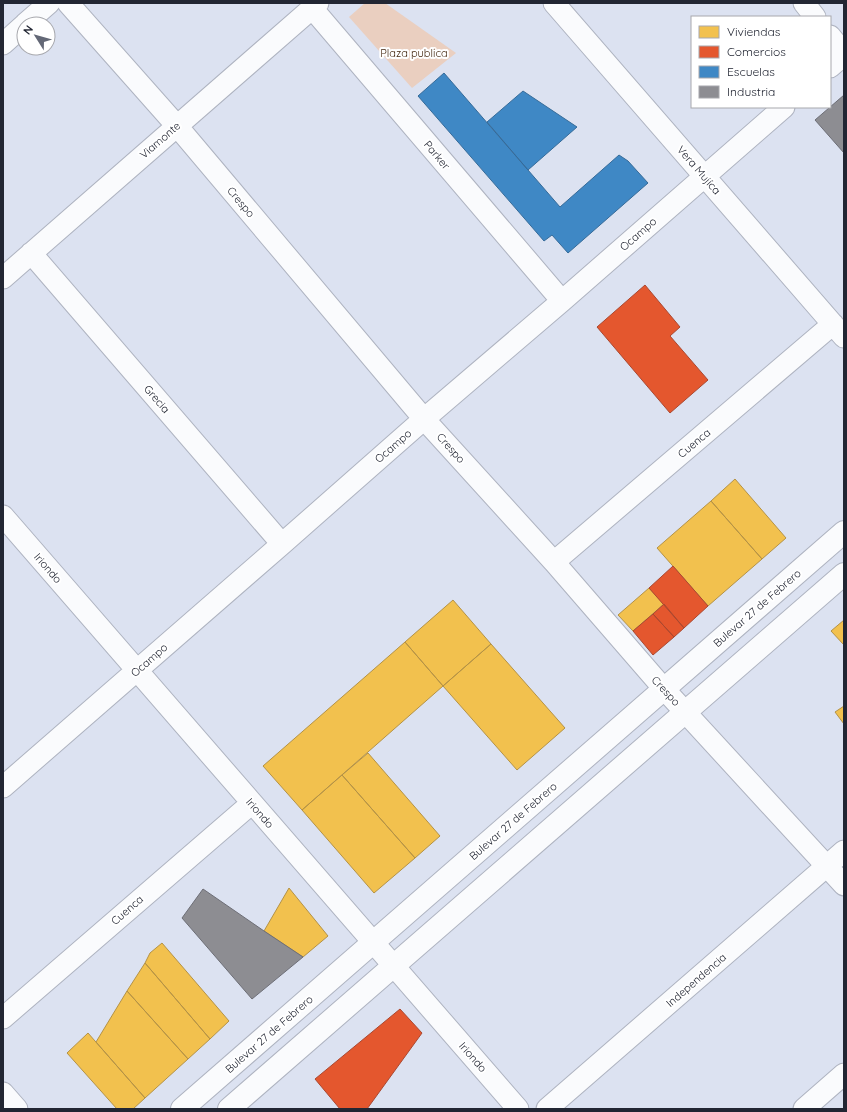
<svg xmlns="http://www.w3.org/2000/svg" width="847" height="1112" font-family="Quicksand,sans-serif">
	<style>
		.green { fill: #eacfc0 }
		.homes { fill: #f2c14e; stroke: #b49246 }
		.shops { fill: #e4572e; stroke: #aa4830 }
		.schools { fill: #3f88c5; stroke: #366b99 }
		.industry { fill: #8d8d92; stroke: #6d6e76 }
		.lines { fill: none; stroke-linecap: round; stroke-linejoin: round }
		.minor-casing { stroke: #aeb3c0; stroke-width: 23 }
		.major-casing { stroke: #aeb3c0; stroke-width: 24 }
		.minor { stroke: #fafbfd; stroke-width: 21 }
		.major { stroke: #fafbfd; stroke-width: 22 }
		.labels { text-anchor: middle; stroke-width: 4; stroke-linejoin: round; paint-order: stroke }
		.park-label { font-size: 11px; fill: #432710; stroke: #fff }
		.street-label { font-size: 11px; fill: #222633; stroke: #fff }
	</style>
	<rect width="100%" height="100%" fill="#dce2f1"/>
	<path class="green" d="M365,3H385L456,53L412,88L349,17Z"/>
	<path class="homes" d="M735,479L786,538L762,559L711,501Z
		M711,501L762,559L708,606L657,548Z
		M649,588L664,604L633,631L618,615Z
		M453,600L491,644L443,686L405,642Z
		M844,620V645L831,631Z
		M405,642L443,686L302,810L263,766Z
		M491,644L565,728L517,770L443,686Z
		M844,706V724L835,712Z
		M368,753L440,836L415,858L342,775Z
		M342,775L415,858L374,893L302,810Z
		M289,888L328,936L303,957L264,931Z
		M162,943L229,1021L210,1039L145,963L150,953Z
		M145,963L210,1039L188,1059L127,991Z
		M127,991L188,1059L145,1098L96,1042Z
		M88,1033L145,1098L133,1109H117L67,1053Z"/>
	<path class="shops" d="M645,285L680,327L670,336L708,380L670,413L597,327Z
		M673,566L708,606L684,628L649,588Z
		M664,604L684,628L674,637L653,614Z
		M653,614L674,637L653,655L633,631Z
		M400,1009L422,1033L367,1109H340L315,1079Z"/>
	<path class="schools" d="M444,73L560,207L619,155L628,161L648,183L568,253L552,235L544,241L418,96Z
		M523,91L577,127L528,170L487,122Z"/>
	<path class="industry" d="M844,95V153L815,120Z
		M203,889L264,931L303,957L252,999L182,918Z"/>
	<g class="lines">
		<g class="minor-casing">
			<path id="minor" d="M68,3L177,126L424,419L554,562L664,689L844,885
				M554,3L844,337
				M804,3L815,17
				M312,8L562,301
				M25,24L49,3
				M830,36L844,53
				M3,44L24,25
				M830,67L844,55
				M31,253L282,544
				M3,278L318,3
				M3,516L518,1109
				M554,562L833,324
				M3,787L282,544L424,419L562,301L784,107
				M3,1018L252,803
				M3,1093L17,1109
				M547,1109L844,851
				M804,1109L844,1074"/>
		</g>
		<g class="major-casing">
			<path id="major" d="M182,1109C403,918 623,724 844,532
				M229,1109L844,574"/>
		</g>
		<use href="#minor" class="minor"/>
		<use href="#major" class="major"/>
	</g>
	<g class="labels">
		<g class="park-label">
			<text x="414" y="57">Plaza publica</text>
		</g>
		<g class="street-label">
			<text transform="translate(160 140) rotate(-41)" y="4">Viamonte</text>
			<text transform="translate(437 155) rotate(50)" y="4">Parker</text>
			<text transform="translate(699 170) rotate(49)" y="4">Vera Mujíca</text>
			<text transform="translate(241 202) rotate(50)" y="4">Crespo</text>
			<text transform="translate(638 234) rotate(-41)" y="4">Ocampo</text>
			<text transform="translate(157 399) rotate(49)" y="4">Grecia</text>
			<text transform="translate(694 443) rotate(-40)" y="4">Cuenca</text>
			<text transform="translate(393 446) rotate(-41)" y="4">Ocampo</text>
			<text transform="translate(451 448) rotate(48)" y="4">Crespo</text>
			<text transform="translate(48 568) rotate(49)" y="4">Iriondo</text>
			<text transform="translate(757 608) rotate(-41)" y="4">Bulevar 27 de Febrero</text>
			<text transform="translate(149 660) rotate(-41)" y="4">Ocampo</text>
			<text transform="translate(666 691) rotate(47)" y="4">Crespo</text>
			<text transform="translate(260 813) rotate(49)" y="4">Iriondo</text>
			<text transform="translate(513 821) rotate(-41)" y="4">Bulevar 27 de Febrero</text>
			<text transform="translate(127 910) rotate(-41)" y="4">Cuenca</text>
			<text transform="translate(696 980) rotate(-41)" y="4">Independencia</text>
			<text transform="translate(269 1034) rotate(-41)" y="4">Bulevar 27 de Febrero</text>
			<text transform="translate(473 1057) rotate(49)" y="4">Iriondo</text>
		</g>
	</g>
	<rect width="847" height="1112" fill="none" stroke="#222633" stroke-width="8"/>
	<rect x="691" y="16" width="140" height="92" fill="#ffffff" stroke="#a7a8ad"/>
	<rect x="699" y="26" width="20" height="12" fill="#f2c14e" stroke="#a7a8ad"/>
	<text x="727" y="36" font-size="12" fill="#222633">Viviendas</text>
	<rect x="699" y="46" width="20" height="12" fill="#e4572e" stroke="#a7a8ad"/>
	<text x="727" y="56" font-size="12" fill="#222633">Comercios</text>
	<rect x="699" y="66" width="20" height="12" fill="#3f88c5" stroke="#a7a8ad"/>
	<text x="727" y="76" font-size="12" fill="#222633">Escuelas</text>
	<rect x="699" y="86" width="20" height="12" fill="#8d8d92" stroke="#a7a8ad"/>
	<text x="727" y="96" font-size="12" fill="#222633">Industria</text>
	<g transform="translate(36 36) rotate(307)"><circle r="19" fill="#ffffff" stroke="#a7a8ad"/>
	<path d="M0-3L7 15L0 10L-7 15Z" fill="#636876"/>
	<text y="-6" font-size="11" font-weight="bold" text-anchor="middle" fill="#222633">N</text>
	</g>
</svg>
